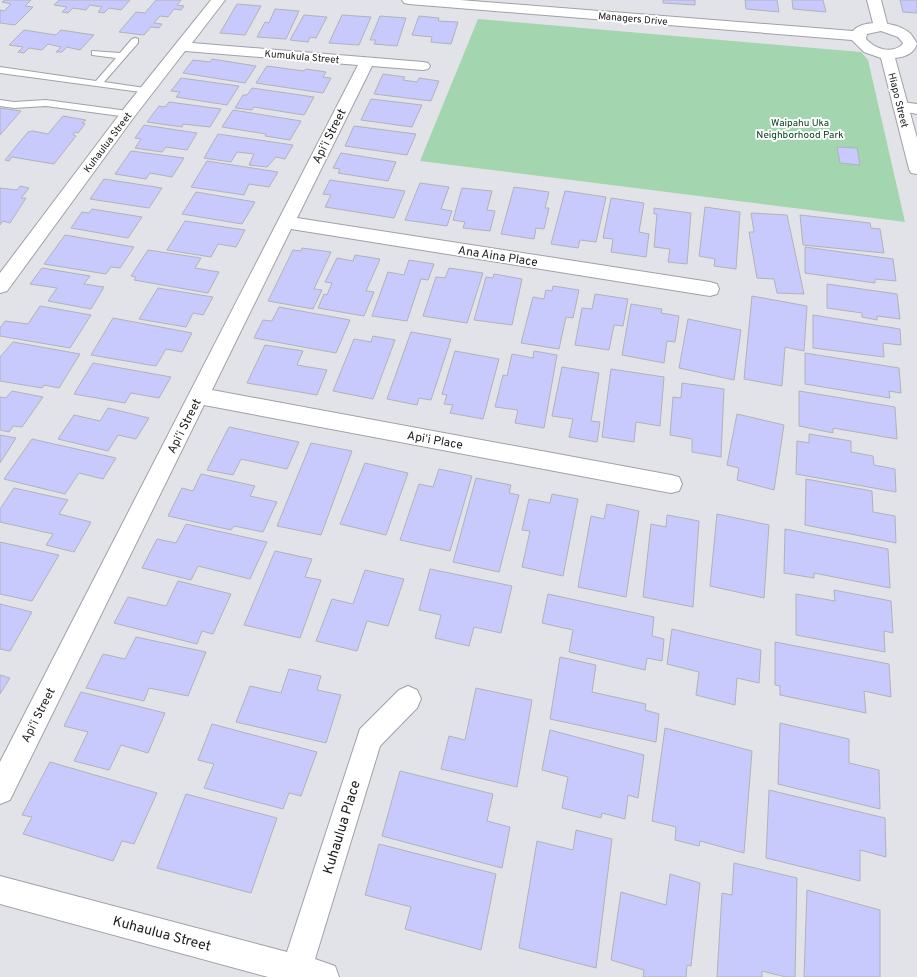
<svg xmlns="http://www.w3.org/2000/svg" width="917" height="977" font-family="Overpass,sans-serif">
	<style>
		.green { fill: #a3d5af }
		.building { fill: #c8cafd; stroke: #b1b2b8 }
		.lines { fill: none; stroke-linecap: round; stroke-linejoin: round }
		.service-casing { stroke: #a0a1a7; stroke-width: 2 }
		.minor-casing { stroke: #a0a1a7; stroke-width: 2 }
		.tertiary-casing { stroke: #a0a1a7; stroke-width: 2 }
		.service { fill: #fff; fill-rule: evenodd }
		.minor { fill: #fff; fill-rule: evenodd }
		.tertiary { fill: #fff; fill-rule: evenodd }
		.labels { text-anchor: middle; stroke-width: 4; stroke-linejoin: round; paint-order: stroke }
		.far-street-label { font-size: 10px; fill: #1b1b1d; stroke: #fff }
		.far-park-label { font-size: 10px; fill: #00421d; stroke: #fff }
		.street-label { font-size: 12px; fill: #1b1b1d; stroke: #fff }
		.near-street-label { font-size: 14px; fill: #1b1b1d; stroke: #fff }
	</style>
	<rect width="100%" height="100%" fill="#e2e3e9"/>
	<path class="green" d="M478,19L861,52L868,60L905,222L420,161Z"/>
	<path class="building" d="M5,0H31L25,6L33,7L15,25L0,23V10L4,11L11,4L2,2Z
		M59,0H130L121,10L109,8L104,13L98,12L102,7L90,5L86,10L73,8L68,13L62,12L67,7L54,5Z
		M156,0H181L177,5L184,6L181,10L174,9L168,17L160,16L154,23L162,24L159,28L151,27L144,35L119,32L136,12L145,13Z
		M663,0H695V5L663,3Z
		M745,0H777L779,12L746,9Z
		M792,0H823L826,12L793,9Z
		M900,0H917V13L903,12Z
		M237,4L261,6L245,35L220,33Z
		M275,9L299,11L286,39L257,37L265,22L269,23Z
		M304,15L327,17L316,38L310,37L308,42L290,40Z
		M342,15L371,17L359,45L329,43Z
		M380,16L406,18L397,46L374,44L376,40H370Z
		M419,16L439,18L438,21L458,22L451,44L431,42L432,37L412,35Z
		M24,30L56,35L61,30L94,35L80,50L67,47L62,52H56L61,47L48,44L42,50L29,48L24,53L18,52L23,47L9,45Z
		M212,59L256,66L245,83L183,73L193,60L210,62Z
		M267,66L304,71L306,69L326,72L323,77L331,78L323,93L256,83Z
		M383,74L405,77L403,80L417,82L419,78L439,81L431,101L374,94Z
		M181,78L239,86L227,105L176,97L180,92L171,91Z
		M252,88L314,97L304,115L254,107L252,110L235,108L243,95H247Z
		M371,99L422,105L412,127L361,120Z
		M169,102L221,109L210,127L183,124L182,127L147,122L159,106L165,107Z
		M0,108L21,111L0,135Z
		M233,110L301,121L290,140L265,136L266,134L222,127Z
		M63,116L86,120L82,123L85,124L78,133L75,132L73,135L76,136L54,164L12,157L9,161L5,160L28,132L33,131L48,134Z
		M144,125L197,133L187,150L166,147L162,152L135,148L141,139L135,138Z
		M354,126L416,134L407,155L345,146Z
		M218,134L293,145L285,159L276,157L267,167L249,165L254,154L237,152L231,162L204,158Z
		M837,147L857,148L860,165L840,163Z
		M131,151L184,158L172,177L150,173L146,179L115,174Z
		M341,153L396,162L388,181L338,173L340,169L333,168Z
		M207,161L278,172L269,187L249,184L244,195L191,187Z
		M104,179L162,188L149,208L90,199Z
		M330,180L405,191L394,218L325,207L331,195L323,194Z
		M420,183L449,187L441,209L452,211L447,226L405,220Z
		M20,186L29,188L21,198H26L10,223L3,221L0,225V188L17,190Z
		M514,187L549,192L545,208H549L544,229L536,228L534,239L501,234Z
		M462,188L492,191L487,210L495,211L490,231L463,228L465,222L453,220Z
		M565,191L606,197L596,242L580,240L578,248L551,244Z
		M196,192L255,202L242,224L182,214Z
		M611,198L644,203L639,232L649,234L646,257L611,252L613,239L603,238Z
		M705,207L740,212L736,269L714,266L715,259L699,256Z
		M654,208L691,213L687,264L668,262L670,249L654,247L657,214H654Z
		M92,209L142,217L128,238L71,228L82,212L89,213Z
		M751,213L787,215L804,294L777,293L774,279L757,278L749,232H754Z
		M800,215L870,223L871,228L880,229L884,253L803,245Z
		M185,221L245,230L236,247L218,244L211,257L167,250Z
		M65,235L134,247L120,268L111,267L106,274L44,264Z
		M805,247L893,259L896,281L875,279V283L805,273Z
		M302,248L331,252L314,289L322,290L313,309L268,301L293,250L301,251Z
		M148,250L201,258L195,268L219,272L208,293L134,280L136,277L131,276Z
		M355,255L380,259L366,291L374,292L364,316L318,308L324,294L327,295L332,283L325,282L337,258L353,261Z
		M409,260L434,264L428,280L421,279L407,321L372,316L388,272L404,275Z
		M42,268L90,276L84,284L104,287L91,309L48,301L57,288L30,284Z
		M449,268L483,273L467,323L423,316L436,277L445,278Z
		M494,274L522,279L512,325L474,320L486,277L493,278Z
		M827,284L897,294L900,319L877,316V320L862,317V313L827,308Z
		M553,286L579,290L573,318L566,317L559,349L521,343L533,297L544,299L546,290L552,291Z
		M158,288L213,297L203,315L193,313L186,327L139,319Z
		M595,294L628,299L623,326L614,325L609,350L575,345L582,308L592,309Z
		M752,296L807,306L804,351L785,347L782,386L744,379Z
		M631,304L662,309L661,313L679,316L675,342L667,341L664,363L622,355Z
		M40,306L91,315L70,348L0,336V328L5,321L28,324Z
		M279,307L350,320L336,353L254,338L263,320L272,321Z
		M813,315L900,329L901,345L883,343L884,357L813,348Z
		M113,318L192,333L182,352L166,349L156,366L91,355Z
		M688,319L741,330L734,380L679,368Z
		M411,332L451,339L431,400L419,398L417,405L387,399Z
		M373,336L395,340L373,399L333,391L354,339L371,342Z
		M13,342L80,354L59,388L44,385L42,388L0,381V357Z
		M265,345L303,351L297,365L327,370L317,395L247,383Z
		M455,351L499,359L483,419L450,413L453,405L444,404L447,395L442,394Z
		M534,351L557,355L544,428L515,423L518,410L495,407L503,375L507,376L512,354L533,358Z
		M805,353L899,368L901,393L889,391L890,398L805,384Z
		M93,363L171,377L159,398L131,393L125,403L74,394Z
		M562,367L599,373L591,421L600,422L597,442L569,437L573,419L552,416Z
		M611,369L664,377L660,426L636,422L634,442L602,437Z
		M682,383L724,389L721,457L692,452V439L670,435L673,397L681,398Z
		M12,391L43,397L22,427L13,426L9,432L0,430V397L6,398Z
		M799,391L895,407L897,439L833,428V433L799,426Z
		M108,408L149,418L136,439L118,435L108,451L58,439L74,415L100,421Z
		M737,414L784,425L774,490L737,480L739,468L727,465Z
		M229,427L299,442L287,469L241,459L233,475L207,470Z
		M809,434L851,441V452L873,456L874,465L895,469L896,492L796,474L797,441L809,443Z
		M0,435L16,438L0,463Z
		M32,439L116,458L103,479L79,473L65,494L4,479Z
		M311,443L352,451L321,535L277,526Z
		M365,463L408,473L386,535L340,524Z
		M439,469L472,476L450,551L400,540L419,484L433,487Z
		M201,474L255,486L250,496L277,502L263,532L234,526L231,530L168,516L182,488L193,491Z
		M476,478L511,485L509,493L519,495L499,572L453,562Z
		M806,479L872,491L873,512L895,516L896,543L805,525Z
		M14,488L68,500L59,514L91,522L74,552L46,545L53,534L0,522V509Z
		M552,494L578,499L563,576L522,567L530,531L522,530L529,499L550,503Z
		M607,504L639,511L626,597L578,587L591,516L604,519Z
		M717,514L769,525L764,598L710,586Z
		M667,515L699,521L693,607L643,597L651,524L666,527Z
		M186,524L267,542L250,579L198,566L191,580L142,568L157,539L176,543Z
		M785,529L888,549L890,588L814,573V578L784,573Z
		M0,542L59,555L32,601L0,594Z
		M275,551L312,559L305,577L321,580L300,638L244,625Z
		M430,569L512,586L501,633L474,627L469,646L435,638L441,615L419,610Z
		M365,570L404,579L388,626L367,621L357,651L316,641L332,599L353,604Z
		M178,581L231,594L213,634L202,631L197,644L114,623L128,597L166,606Z
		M834,590L891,601L893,633L884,631L885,652L796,635V594L835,601Z
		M548,594L654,617L652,636L664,639L662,661L647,658L645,670L569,652L573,630L542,623Z
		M0,604L32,612L10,651L0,649Z
		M672,629L761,650L759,683L737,678L735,705L696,695L699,672L667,664Z
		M136,637L206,652L188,696L149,688L144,701L86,688L103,654L125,659Z
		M775,642L889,664L891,697L864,691L866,713L780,695V686L775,685Z
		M560,657L596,665L592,692L646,704L645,710L659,714L656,742L550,719Z
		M289,669L321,676L317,690L341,695L326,743L236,722L250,686L281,693Z
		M0,675L10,678L0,694Z
		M476,688L532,700L517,787L441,769L449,736L465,740Z
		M81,692L165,713L148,753L121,745L109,770L74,761L88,732L64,726Z
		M780,723L849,739V763L879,770L880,809L778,784Z
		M212,724L317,752L301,796L289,793L283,809L204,788L214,764L198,760Z
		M665,728L752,751L744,853L700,841L699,846L675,840L676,827L652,821Z
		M550,730L644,755L638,798L628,795L625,819L602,813L601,818L562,808L568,777L542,770Z
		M50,762L157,793L134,844L122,841L113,861L23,834L32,817L22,815Z
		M400,771L493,794L487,821L510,827L502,868L382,836Z
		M769,790L885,818L886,857L860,850V881L766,858Z
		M186,794L277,818L251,893L157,868Z
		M576,830L612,839L596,968L519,948L537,841L573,850Z
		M379,844L496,874L481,950L405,929L411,907L365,895Z
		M734,863L797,878L795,977H786L762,971V977H717L722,893L732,895Z
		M670,874L700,883L691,966L687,965L686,977H643L644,970L611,960L621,892L666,905Z
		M807,890L880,910V977H804Z"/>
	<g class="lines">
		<g class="service-casing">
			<path id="service" d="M135,38L138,39V43L104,82L145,88L148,89V93L0,73V67L96,81L116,58L92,55V51L120,53L132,39Z
				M0,100L14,102L46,100L128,111L133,114L128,117L46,106L14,108L0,106Z"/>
		</g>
		<g class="minor-casing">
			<path id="minor" d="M211,0H225L192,43L423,62L428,63L430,66L428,69L423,70L372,66L297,218L710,282L717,284L719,289L717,294L710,296L291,229L212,390L671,475L679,477L682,484L679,491L671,493L204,405L10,800L0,804V762L358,65L185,51L134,117L7,291L0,293V273L122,111Z
				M867,0H881L888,27L886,30H876L874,27Z
				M901,102L917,104V114L896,110L893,107L896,104Z
				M408,686L417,690L421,699L417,708L380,746L315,959L335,966L339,977H268L0,904V876L287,952L360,729L399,690Z"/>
		</g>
		<g class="tertiary-casing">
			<path id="tertiary" d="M402,0H460L853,31C863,19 895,22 907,31C911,33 914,39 917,43C915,53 905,57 895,58L917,138V174L911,173L909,169L881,58L864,52L852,40L409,4L404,3ZM881,31L898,37L903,43L902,45C891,54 875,49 866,39L867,34Z"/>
		</g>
		<use href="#service" class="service"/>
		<use href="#minor" class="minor"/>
		<use href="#tertiary" class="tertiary"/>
	</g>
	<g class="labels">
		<g class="far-street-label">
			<text transform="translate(633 18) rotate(5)" y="4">Managers Drive</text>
			<text transform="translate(302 56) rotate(5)" y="4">Kumukula Street</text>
			<text transform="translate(899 100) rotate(76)" y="4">Hiapo Street</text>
			<text transform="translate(107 142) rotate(-53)" y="4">Kuhaulua Street</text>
		</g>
		<g class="far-park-label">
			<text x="800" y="126">Waipahu Uka<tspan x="800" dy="12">Neighborhood Park</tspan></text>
		</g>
		<g class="street-label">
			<text transform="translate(329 136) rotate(-63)" y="4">Apiʻi Street</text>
			<text transform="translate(498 256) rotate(9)" y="4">Ana Aina Place</text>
			<text transform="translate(184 426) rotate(-63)" y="4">Apiʻi Street</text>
			<text transform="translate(435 440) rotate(10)" y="4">Apiʻi Place</text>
			<text transform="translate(38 715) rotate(-63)" y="4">Apiʻi Street</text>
		</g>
		<g class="near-street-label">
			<text transform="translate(341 827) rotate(-73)" y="5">Kuhaulua Place</text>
			<text transform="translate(162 933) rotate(15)" y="5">Kuhaulua Street</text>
		</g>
	</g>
</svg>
